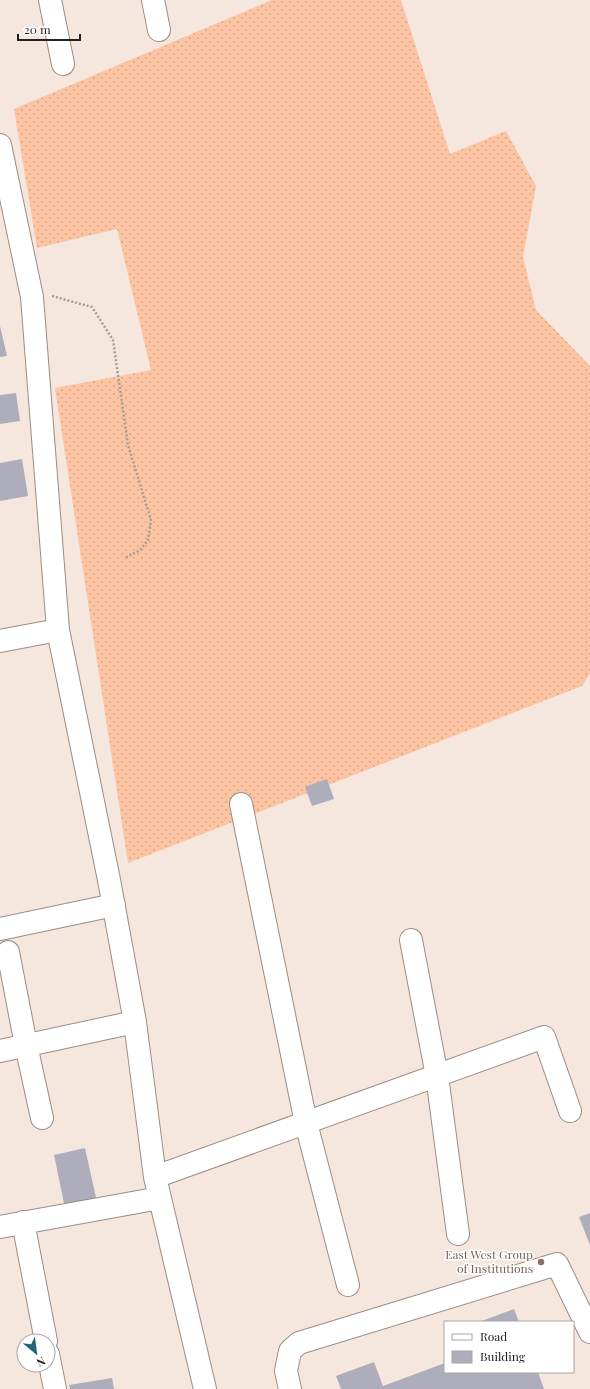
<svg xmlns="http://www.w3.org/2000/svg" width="590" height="1389" font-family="'Playfair Display',serif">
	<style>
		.grass { fill: url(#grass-dots) }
		.building { fill: #adadbb }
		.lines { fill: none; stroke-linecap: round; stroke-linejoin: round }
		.minor-casing { stroke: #9b8d84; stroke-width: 24 }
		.path { stroke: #a89d96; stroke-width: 2.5; stroke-dasharray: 2 2; stroke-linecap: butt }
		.minor { stroke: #fff; stroke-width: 22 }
		.education-dot { fill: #8d6e63; stroke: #fff; stroke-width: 1.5 }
		.labels { text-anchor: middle; stroke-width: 3; stroke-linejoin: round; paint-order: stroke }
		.education-label { font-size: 12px; fill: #785e54; stroke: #fff; text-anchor: end }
	</style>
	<defs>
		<pattern id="grass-dots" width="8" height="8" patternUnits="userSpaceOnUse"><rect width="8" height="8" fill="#fcc4a2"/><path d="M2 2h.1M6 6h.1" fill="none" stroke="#d8a88b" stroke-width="1.8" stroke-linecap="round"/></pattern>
	</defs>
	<rect width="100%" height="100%" fill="#f6e7de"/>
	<path class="grass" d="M272,0H401L450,154L506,131L536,186L523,257L536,310L590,366V674L582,686L128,863L55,388L151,370L117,229L37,248L14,109Z"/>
	<path class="building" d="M0,326L7,356L0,357Z
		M16,393L20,421L0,424V395Z
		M22,459L28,496L0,501V463Z
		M327,779L334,799L312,806L305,787Z
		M85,1148L97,1202L65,1208L54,1155Z
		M590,1213V1245L579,1217Z
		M514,1309L519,1322H479Z
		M374,1362L383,1386L445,1363V1372H538L544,1389H341L336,1376Z
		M112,1378L114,1389H70L69,1385Z"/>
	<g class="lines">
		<g class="minor-casing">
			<path id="minor" d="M50,0L63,64
				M153,0L159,30
				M0,145L32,297L58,630L109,880L135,1022L155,1177L205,1389
				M0,641L58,630
				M241,804L306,1123L348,1285
				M0,929L114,905
				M411,940L437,1076L458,1234
				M8,952L26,1045L42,1118
				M0,1051L135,1022
				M155,1177L544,1037L570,1111
				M23,1222L46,1341
				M0,1227L160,1198
				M48,1354L55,1389
				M290,1389L286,1371L290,1351L299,1343L557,1264L590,1332"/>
		</g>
		<path class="path" d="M52,296L92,307L113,340L128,445L151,520L148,540L140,550L125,558"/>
		<use href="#minor" class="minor"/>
	</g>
	<circle class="education-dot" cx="541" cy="1262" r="4"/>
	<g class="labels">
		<g class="education-label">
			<text x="533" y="1259">East West Group<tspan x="533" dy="14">of Institutions</tspan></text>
		</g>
	</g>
	<rect x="444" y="1321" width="130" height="52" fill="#ffffff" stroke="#a9a6a5"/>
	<rect x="452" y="1334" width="20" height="6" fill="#ffffff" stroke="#a9a6a5"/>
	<text x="480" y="1341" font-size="12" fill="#27211e">Road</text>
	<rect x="452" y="1351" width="20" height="12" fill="#adadbb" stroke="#a9a6a5"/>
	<text x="480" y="1361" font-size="12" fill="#27211e">Building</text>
	<g transform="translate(36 1353) rotate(151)"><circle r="19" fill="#ffffff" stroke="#a9a6a5"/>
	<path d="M0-3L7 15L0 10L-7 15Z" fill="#246579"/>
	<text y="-6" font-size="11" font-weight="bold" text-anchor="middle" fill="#27211e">N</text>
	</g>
	<path d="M18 34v6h62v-6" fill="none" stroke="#27211e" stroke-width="2"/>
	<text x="24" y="34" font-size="12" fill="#27211e" stroke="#ffffff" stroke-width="3" paint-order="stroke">20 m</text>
</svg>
